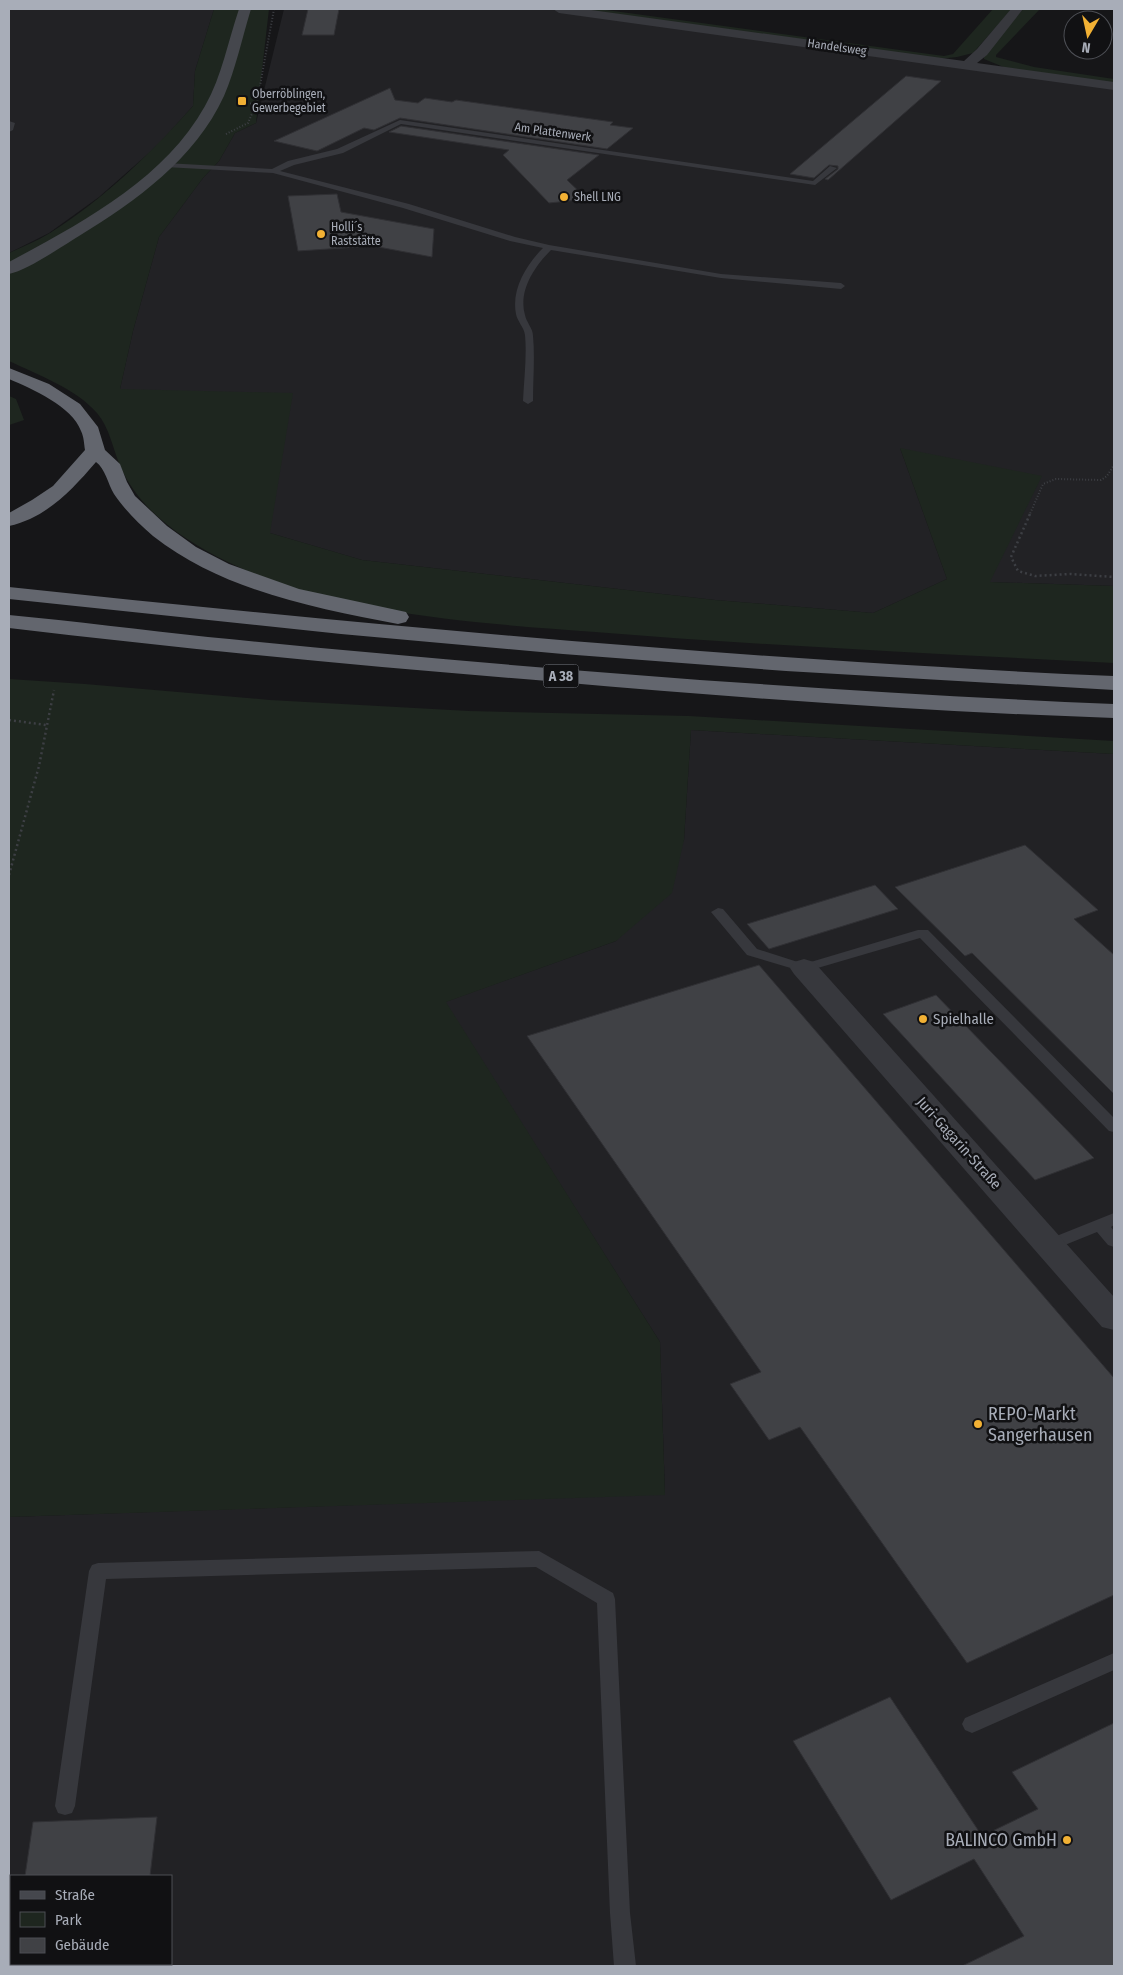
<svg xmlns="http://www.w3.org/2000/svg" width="1123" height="1975" font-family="'Fira Sans Condensed',sans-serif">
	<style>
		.built { fill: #222225; fill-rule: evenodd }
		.green { fill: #1e261f }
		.building { fill: #404145; stroke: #303034 }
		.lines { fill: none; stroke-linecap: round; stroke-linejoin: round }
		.path-far1 { stroke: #3d3f44; stroke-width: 2; stroke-dasharray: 1 2; stroke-linecap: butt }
		.path { stroke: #3d3f44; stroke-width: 2.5; stroke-dasharray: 2 3; stroke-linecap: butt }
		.service { fill: #37383d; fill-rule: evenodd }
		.minor { fill: #37383d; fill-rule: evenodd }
		.secondary { fill: #45474d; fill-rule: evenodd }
		.motorway { fill: #63666e; fill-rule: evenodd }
		.poi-dot { fill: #f2b134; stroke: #111113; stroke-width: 2 }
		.labels { text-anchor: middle; stroke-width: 5; stroke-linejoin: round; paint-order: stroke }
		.far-street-label { font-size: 12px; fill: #a8adb8; stroke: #111113 }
		.far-poi-label { font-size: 12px; fill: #a8adb8; stroke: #111113; text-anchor: start }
		.shield { fill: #111113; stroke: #7b7e86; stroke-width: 1 }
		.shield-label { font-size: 14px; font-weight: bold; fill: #a8adb8 }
		.poi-label { font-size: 15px; fill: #a8adb8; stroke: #111113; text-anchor: start }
		.street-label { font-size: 15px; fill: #a8adb8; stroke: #111113 }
		.near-poi-label { font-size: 18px; fill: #a8adb8; stroke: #111113; text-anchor: start }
	</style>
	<rect width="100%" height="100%" fill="#161618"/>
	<path class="built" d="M9,9H214L195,71L193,106L158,145L99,197L49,233L9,253Z
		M284,9H574L1114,84V586L989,582L900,448L947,579L873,613L715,600L362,560L270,533L120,389L133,331L159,237L203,178L219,161L235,133L256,123Z
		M691,730L1114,754V1966H9V1517L665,1494L660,1342L445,1002L616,941L684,840ZM11,1876H171V1964H11Z"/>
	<path class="green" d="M214,9H269L256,123L235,133L219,161L203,178L159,237L133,331L120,389L293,393L270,533L362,560L715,600L873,613L947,579L900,448L1042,476L990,582L1114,586V663C940,654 769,646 595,632C478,623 334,615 228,562C185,541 141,512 121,468C113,450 110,428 97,413C75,388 38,375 9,361V253C22,247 37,241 50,233C104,199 151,153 193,106L195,71Z
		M574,9H599L944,56L953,54L993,9H1012L973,53L957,57L938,59Z
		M1023,9H1040L996,55V57L1034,67L1114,79V83L1006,68L984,59V56Z
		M9,396L16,399L24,420L9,425Z
		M9,679L85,684L270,700L469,711L689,716L1114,741V754L691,730L684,840L672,893L616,941L446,1002L660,1342L665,1495L9,1517Z"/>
	<path class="building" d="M308,9H339L334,35H302Z
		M906,76L941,81L828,180L825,179L838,169V166L829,165L814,178L790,174Z
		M390,88L395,100L418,103L425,98L452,102L456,100L613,122L610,125L633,128L607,149L400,118L374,130L364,128L317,151L274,141Z
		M401,126L599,155L567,180L587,199L549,203L503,155L509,150L389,132Z
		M337,194L341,212L434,229L432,257L373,246L298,251L288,196Z
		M1025,845L1098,910L1074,919L1114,955V1094L972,953L965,956L895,887Z
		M875,885L898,909L769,949L747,924Z
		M759,965L1114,1378V1595L967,1663L800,1427L769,1440L730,1384L761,1372L527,1036Z
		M936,995L995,1056L1094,1158L1035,1180L883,1014Z
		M890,1697L982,1836L1038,1809L1012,1772L1114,1723V1966H962L1024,1936L974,1859L891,1900L793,1741Z
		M157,1817L150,1876H25L33,1822Z"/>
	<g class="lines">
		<path class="path-far1" d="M241,103L256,104
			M226,134L248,123L257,102L274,9
			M1029,516L1043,484L1056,479L1101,480L1107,476L1114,465"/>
		<path class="path" d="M1030,514L1011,557L1018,571L1035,576L1070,574L1114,577
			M9,720L46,725
			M9,875L39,766L54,690"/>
		<path class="service" d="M400,120L813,181L830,166L837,168L815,185L401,124L343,153L294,165L280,171L409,204L515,237L549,245L721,274L841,283L845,286L841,289L721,278L551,250C535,266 518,290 525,315C526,322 533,328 533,336C535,357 533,379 533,401L528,404L523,401C524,379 527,356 525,335C524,327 517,321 516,314C511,289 527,264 543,248L510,241L403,208L273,173L165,167L161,165L165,163L272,169L288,161L337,149Z
			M9,121L15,123L13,130L9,132Z
			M718,908L723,909L757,949L804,964L918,930H928L1114,1118V1132L1109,1131L920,938L804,972L747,955L711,912Z
			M1114,1213V1225L1111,1227L1114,1231V1247L1108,1245L1097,1232L1050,1251L1044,1249L1042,1245L1044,1241Z
			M539,1551L613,1593L615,1599L630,1913L636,1966H614L610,1913L597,1603L536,1567L106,1579L75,1806L72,1813L65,1815L58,1813L55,1806L89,1571L92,1565L98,1563Z
			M1114,1653V1670L979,1730L972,1733L965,1730L962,1724L965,1718Z"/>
		<path class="minor" d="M553,9H584L964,61L977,49L1011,9H1023L987,55L977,63L1114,82V90L559,13Z
			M804,959L814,962L1114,1297V1330L1102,1327L794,974L790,968L794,962Z"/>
		<path class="secondary" d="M239,9H251C242,38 236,68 224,96C195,159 136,201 79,236C61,247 28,270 9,274V262C81,223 164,180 205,106C222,76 228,41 239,9Z"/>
		<path class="motorway" d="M9,368L49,384L80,404L98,427L105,450L120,464L127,482L135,496L167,526L196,547L229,564L299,589L406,612L409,617L406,622L398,624C313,608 222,590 153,536C139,524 124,509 114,494C108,484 105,468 96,462C72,490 46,518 9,526V513L32,500L53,486L85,450C84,444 84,437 81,431C72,406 32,389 9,379Z
			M9,587C292,617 574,644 858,662C943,667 1029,673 1114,676V690L786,671L563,654L341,634L9,599Z
			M9,615C75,621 142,630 208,637C510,667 811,691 1114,704V718C929,712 743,698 558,682C375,667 192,650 9,628Z"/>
	</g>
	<g class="poi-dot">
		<rect x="237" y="96" width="10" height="10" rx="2.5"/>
		<circle cx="564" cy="197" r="5"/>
		<circle cx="321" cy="234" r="5"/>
		<circle cx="923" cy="1019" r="5"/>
		<circle cx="978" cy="1424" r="5"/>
		<circle cx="1067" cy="1840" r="5"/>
	</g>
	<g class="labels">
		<g class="far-street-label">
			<text transform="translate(837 47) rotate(8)" y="4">Handelsweg</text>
			<text transform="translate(553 132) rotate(8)" y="4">Am Plattenwerk</text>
		</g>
		<g class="far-poi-label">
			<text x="252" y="98">Oberröblingen,<tspan x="252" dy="14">Gewerbegebiet</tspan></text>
			<text x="574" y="201">Shell LNG</text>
			<text x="331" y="231">Holli´s<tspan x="331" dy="14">Raststätte</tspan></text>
		</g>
		<rect class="shield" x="543.5" y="664.5" width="35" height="23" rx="4"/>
		<g class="shield-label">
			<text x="561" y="681">A 38</text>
		</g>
		<g class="poi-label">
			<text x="933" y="1024">Spielhalle</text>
		</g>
		<g class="street-label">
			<text transform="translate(959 1143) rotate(48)" y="5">Juri-Gagarin-Straße</text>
		</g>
		<g class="near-poi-label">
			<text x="988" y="1420">REPO-Markt<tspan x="988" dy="21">Sangerhausen</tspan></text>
			<text x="1057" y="1846" text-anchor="end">BALINCO GmbH</text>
		</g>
	</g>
	<rect width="1123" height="1975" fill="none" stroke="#a8adb8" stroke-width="20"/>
	<rect x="10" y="1875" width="162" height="90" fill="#111113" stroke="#4d4f55"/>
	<rect x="20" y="1891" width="25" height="8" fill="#45474d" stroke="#4d4f55"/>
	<text x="55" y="1900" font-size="15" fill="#a8adb8">Straße</text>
	<rect x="20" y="1912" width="25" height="15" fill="#1e261f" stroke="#4d4f55"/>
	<text x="55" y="1925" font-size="15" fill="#a8adb8">Park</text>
	<rect x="20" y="1938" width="25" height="15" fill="#404145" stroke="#4d4f55"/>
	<text x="55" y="1950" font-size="15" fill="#a8adb8">Gebäude</text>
	<g transform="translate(1088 35) rotate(189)"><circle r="24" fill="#111113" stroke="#4d4f55"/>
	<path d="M0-4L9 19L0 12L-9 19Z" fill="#f2b134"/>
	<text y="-8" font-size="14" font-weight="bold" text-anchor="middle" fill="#a8adb8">N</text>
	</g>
</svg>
